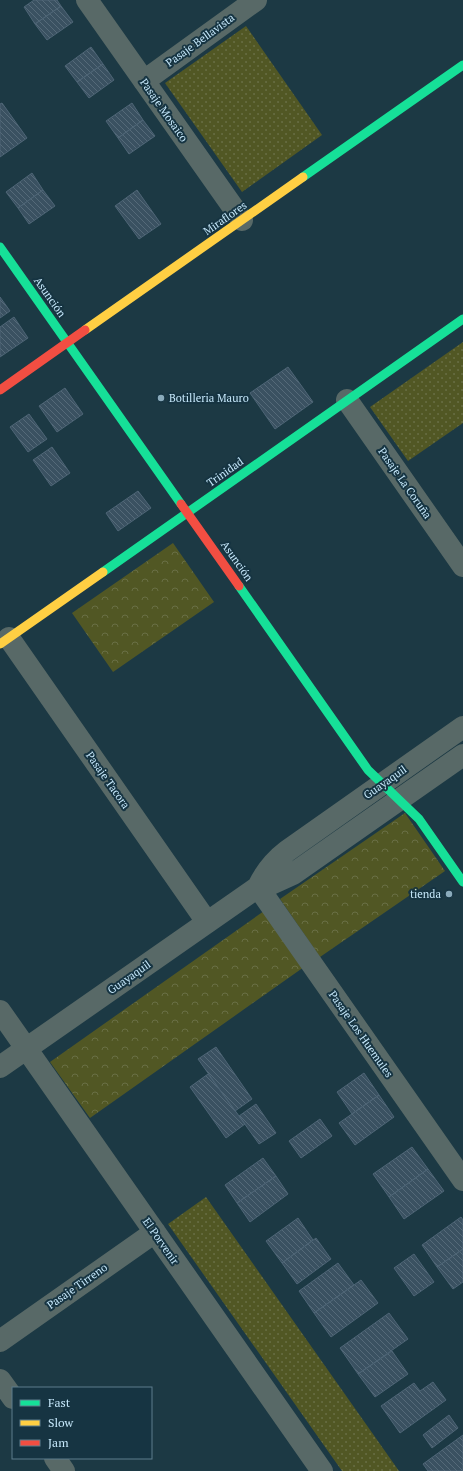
<svg xmlns="http://www.w3.org/2000/svg" width="463" height="1471" font-family="'PT Serif',serif">
	<style>
		.grass { fill: url(#grass-dots) }
		.forest { fill: url(#forest-crowns) }
		.building { fill: url(#building-back-hatch); stroke: #4e6576 }
		.lines { fill: none; stroke-linecap: round; stroke-linejoin: round }
		.street { stroke: #586967; stroke-width: 22 }
		.fast { stroke: #16e098; stroke-width: 9 }
		.slow { stroke: #ffcf43; stroke-width: 9 }
		.jam { stroke: #f24e42; stroke-width: 9 }
		.poi-dot { fill: #8aabbb; stroke: #163442; stroke-width: 1.5 }
		.labels { text-anchor: middle; stroke-width: 4; stroke-linejoin: round; paint-order: stroke }
		.street-label { font-size: 11px; fill: #c6e8fb; stroke: #163442 }
		.poi-label { font-size: 11px; fill: #c6e8fb; stroke: #163442; text-anchor: start }
	</style>
	<defs>
		<pattern id="grass-dots" width="8" height="8" patternUnits="userSpaceOnUse"><rect width="8" height="8" fill="#515724"/><path d="M2 2h.1M6 6h.1" fill="none" stroke="#696f45" stroke-width="1.8" stroke-linecap="round"/></pattern>
		<pattern id="forest-crowns" width="20" height="18" patternUnits="userSpaceOnUse"><rect width="20" height="18" fill="#515724"/><path d="M2 6a3 3 0 1 1 6 0M12 15a3 3 0 1 1 6 0" fill="none" stroke="#696f45"/></pattern>
		<pattern id="building-back-hatch" width="6" height="6" patternUnits="userSpaceOnUse"><rect width="6" height="6" fill="#3a5161"/><path d="M-1 5l2 2M0 0l6 6M5-1l2 2" fill="none" stroke="#556a79"/></pattern>
	</defs>
	<rect width="100%" height="100%" fill="#1c3944"/>
	<path class="grass" d="M246,26L322,135L242,192L165,83Z
		M463,342V423L408,461L370,407Z
		M206,1197L399,1471H342L168,1224Z"/>
	<path class="forest" d="M173,543L214,602L113,672L72,613Z
		M405,813L445,871L320,957L280,899Z
		M264,911L304,967L90,1118L50,1062Z"/>
	<path class="building" d="M34,0H57L61,6L35,24L24,7Z
		M61,6L73,22L47,40L35,24Z
		M91,47L103,64L77,82L65,66Z
		M103,64L114,80L89,98L77,82Z
		M2,103L27,138L0,157V104Z
		M132,103L143,120L118,138L106,121Z
		M143,120L155,136L129,154L118,138Z
		M32,173L43,190L18,208L6,192Z
		M43,190L55,206L29,224L18,208Z
		M137,190L161,224L139,239L115,206Z
		M0,297L10,311L0,318Z
		M14,317L28,338L0,357V327Z
		M288,367L313,402L275,429L250,393Z
		M65,388L83,414L57,432L39,406Z
		M29,414L47,439L28,452L10,427Z
		M52,447L70,473L51,486L33,460Z
		M138,491L151,508L118,531L106,513Z
		M216,1047L252,1099L235,1111L198,1059Z
		M364,1073L379,1095L352,1114L337,1092Z
		M208,1074L245,1124L226,1138L190,1087Z
		M379,1095L394,1117L355,1145L339,1123Z
		M256,1104L276,1133L259,1144L239,1116Z
		M320,1119L332,1136L301,1158L289,1141Z
		M412,1147L428,1169L389,1197L373,1174Z
		M263,1158L276,1176L237,1203L225,1185Z
		M428,1169L444,1191L404,1219L389,1197Z
		M276,1176L288,1194L250,1222L237,1203Z
		M461,1217L463,1220V1249L437,1267L422,1245Z
		M298,1218L313,1240L282,1263L266,1241Z
		M316,1238L331,1259L297,1284L282,1263Z
		M463,1249V1282L453,1289L437,1267Z
		M414,1254L434,1282L414,1296L394,1268Z
		M338,1263L354,1285L314,1313L299,1291Z
		M361,1280L378,1303L331,1337L314,1313Z
		M389,1313L408,1339L358,1374L340,1348Z
		M392,1351L408,1374L375,1397L358,1374Z
		M433,1382L446,1400L400,1433L381,1406L414,1383L420,1391Z
		M449,1415L458,1428L432,1448L423,1435Z
		M463,1435V1471H428L423,1464Z"/>
	<g class="lines">
		<path class="street" d="M87,0L242,220
			M144,81L256,0
			M347,400L463,566
			M9,638L207,922
			M258,887L463,1180
			M258,887C265,872 274,861 287,851L463,727
			M0,1011L322,1471
			M0,1067L258,887L271,884L293,874L463,755
			M0,1341L155,1232
			M0,1380L13,1398
			M55,1458L64,1471"/>
		<path class="fast" d="M303,177L463,65
			M0,247L181,504
			M103,572L463,319
			M239,586L368,770L419,819L463,882"/>
		<path class="slow" d="M85,330L303,177
			M0,644L103,572"/>
		<path class="jam" d="M0,390L85,330
			M181,504L239,586"/>
	</g>
	<g class="poi-dot">
		<circle cx="161" cy="398" r="4"/>
		<circle cx="449" cy="894" r="4"/>
	</g>
	<g class="labels">
		<g class="street-label">
			<text transform="translate(200 40) rotate(-36)" y="4">Pasaje Bellavista</text>
			<text transform="translate(164 110) rotate(55)" y="4">Pasaje Mosaico</text>
			<text transform="translate(225 218) rotate(-35)" y="4">Miraflores</text>
			<text transform="translate(50 297) rotate(55)" y="4">Asunción</text>
			<text transform="translate(225 472) rotate(-35)" y="4">Trinidad</text>
			<text transform="translate(405 483) rotate(55)" y="4">Pasaje La Coruña</text>
			<text transform="translate(237 561) rotate(55)" y="4">Asunción</text>
			<text transform="translate(108 780) rotate(55)" y="4">Pasaje Tacora</text>
			<text transform="translate(385 782) rotate(-35)" y="4">Guayaquil</text>
			<text transform="translate(129 977) rotate(-35)" y="4">Guayaquil</text>
			<text transform="translate(361 1034) rotate(55)" y="4">Pasaje Los Huemules</text>
			<text transform="translate(161 1241) rotate(55)" y="4">El Porvenir</text>
			<text transform="translate(77 1286) rotate(-35)" y="4">Pasaje Tirreno</text>
		</g>
		<g class="poi-label">
			<text x="169" y="402">Botilleria Mauro</text>
			<text x="441" y="898" text-anchor="end">tienda</text>
		</g>
	</g>
	<rect x="12" y="1387" width="140" height="72" fill="#163442" stroke="#5c7c8c"/>
	<rect x="20" y="1400" width="20" height="6" fill="#16e098" stroke="#5c7c8c"/>
	<text x="48" y="1407" font-size="12" fill="#c6e8fb">Fast</text>
	<rect x="20" y="1420" width="20" height="6" fill="#ffcf43" stroke="#5c7c8c"/>
	<text x="48" y="1427" font-size="12" fill="#c6e8fb">Slow</text>
	<rect x="20" y="1440" width="20" height="6" fill="#f24e42" stroke="#5c7c8c"/>
	<text x="48" y="1447" font-size="12" fill="#c6e8fb">Jam</text>
</svg>
